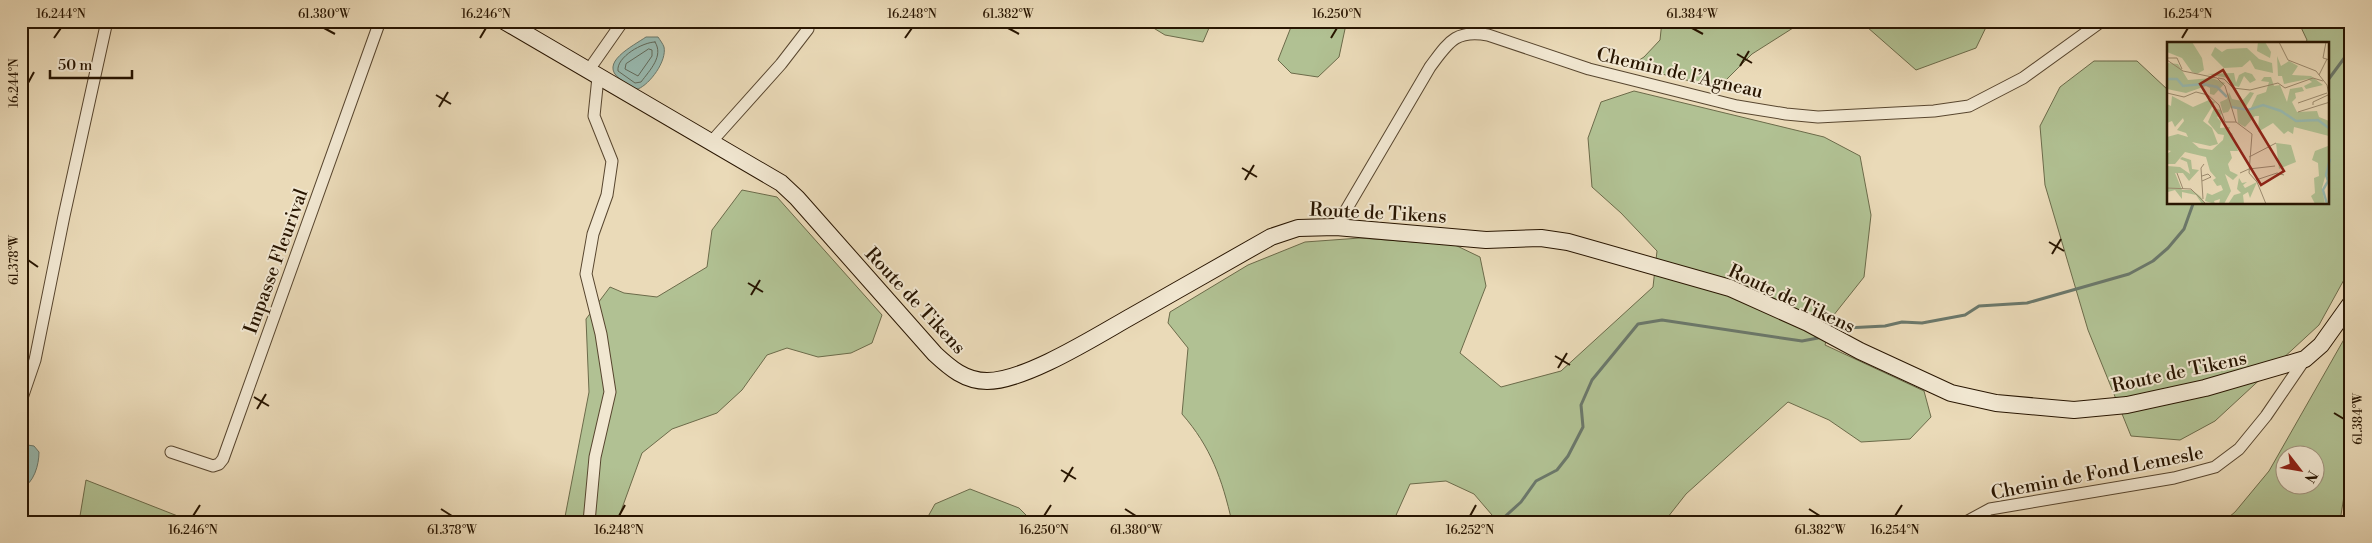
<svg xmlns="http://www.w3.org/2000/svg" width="2372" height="543" font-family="'Libre Bodoni',serif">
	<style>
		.green { fill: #b1c193; stroke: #6c6b4a; fill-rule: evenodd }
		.water { fill: #98bab1; stroke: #6b786b }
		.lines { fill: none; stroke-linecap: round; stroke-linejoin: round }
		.shore { stroke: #606859; stroke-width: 1 }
		.stream { stroke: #6b786b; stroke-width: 3 }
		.street-casing { stroke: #58462f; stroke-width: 13 }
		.secondary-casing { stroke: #281501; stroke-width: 18 }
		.street { stroke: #f1e7d1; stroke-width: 11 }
		.secondary { stroke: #f1e7d1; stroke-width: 16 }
		.ticks { fill: none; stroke: #281501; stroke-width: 2 }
		.labels { text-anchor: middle; stroke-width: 4; stroke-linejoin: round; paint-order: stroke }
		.street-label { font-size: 19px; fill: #281501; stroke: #f1e7d1 }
		.inset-river { fill: none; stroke: #98bab1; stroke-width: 2.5 }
		.inset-road { fill: none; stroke: #9c8b6f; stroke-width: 1 }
		.view { fill: #8f2418; fill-opacity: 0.15; stroke: #8f2418; stroke-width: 2.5 }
		.inset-edge { fill: none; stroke: #281501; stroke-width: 2.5 }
		.neatline { fill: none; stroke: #281501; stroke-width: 2 }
		.ticks-label { font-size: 12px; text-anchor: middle; fill: #281501 }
	</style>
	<rect width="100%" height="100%" fill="#eadab8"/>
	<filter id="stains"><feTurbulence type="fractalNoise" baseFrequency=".004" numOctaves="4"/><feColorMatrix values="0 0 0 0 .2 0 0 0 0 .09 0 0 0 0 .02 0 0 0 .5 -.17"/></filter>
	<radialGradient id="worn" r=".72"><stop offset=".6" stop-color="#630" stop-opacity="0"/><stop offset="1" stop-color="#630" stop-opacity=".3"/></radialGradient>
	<path class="green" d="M1142,21H1212L1203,42L1165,35Z
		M1288,21H1345V29L1339,57L1318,77L1291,73L1278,60L1291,27Z
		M1662,21H1804L1752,54L1718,88L1630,66L1644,57L1660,40Z
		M1868,21H1989L1976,48L1916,70L1867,27Z
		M2298,21H2351V267L2319,325L2215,421L2180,440L2131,436L2088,330L2045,185L2040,126L2060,87L2094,61H2137L2168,90V204H2328V44H2305L2307,40Z
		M1634,91L1824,137L1860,156L1871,215L1864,277L1833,316L1825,345L1924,391L1931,417L1910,439L1861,442L1829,420L1788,402L1686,494L1664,522H1498L1474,494L1446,481L1410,484L1393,522H1232C1222,479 1211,447 1182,414L1188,348L1168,323L1170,312L1248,265L1305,242L1360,238L1455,245L1480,257L1486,286L1460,353L1501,387L1561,371L1653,287L1657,251L1621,213L1592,187L1588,138L1601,102Z
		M742,190L777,197L882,315L872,343L851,353L818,357L787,348L767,355L742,390L717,413L672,429L642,453L617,522H564L589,392L586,319L610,287L624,293L657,297L707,267L712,230Z
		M2351,327V452L2341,515L2338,522H2223L2235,512L2269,471ZM2284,456H2314V486H2284Z
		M86,480L193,522H79Z
		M970,489L1019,508L1033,522H925L935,504Z"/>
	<path class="water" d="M646,37H658C660,40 663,44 664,47C667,61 650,84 638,89C631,88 626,83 620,79C598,63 633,46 646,37Z
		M21,444L34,446L39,452C39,465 34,483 21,489Z"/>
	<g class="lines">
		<path class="shore" d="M655,42C664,56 650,70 641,82L635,83L618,71C616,57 643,42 655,42Z
			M649,49L652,50V56L638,76L625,69L626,64Z"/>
		<path class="stream" d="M2328,80L2351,49
			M1846,328L1885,326L1902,322L1922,323L1965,315L1979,306L2027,303L2129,274L2153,261L2168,248L2184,229L2193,204
			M1499,522L1521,502L1536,481L1557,470L1568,456L1583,427L1581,405L1592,380L1638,324L1662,320L1802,341L1818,338"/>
		<g class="street-casing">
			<path id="street" d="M588,71L623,21
				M712,141L781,64L808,29
				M1336,227L1430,67C1448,43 1455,29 1488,35L1589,69L1737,106L1786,114L1818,117L1934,111L1969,106L2023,78L2102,21
				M21,401L35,360L64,216L107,21
				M171,452L213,466L219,464L223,459L380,21
				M589,522L595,457L610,392L601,334L586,274L593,234L607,195L612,161L594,116L598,77
				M1966,522L1990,509L2174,478L2215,467L2239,449L2266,416L2305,359"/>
		</g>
		<g class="secondary-casing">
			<path id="secondary" d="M504,21L781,183L797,198L935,354C950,368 965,381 987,381C1026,381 1098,335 1132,316C1178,290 1225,263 1271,237L1298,228L1336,227L1486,240L1541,238L1568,242L1730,288L1808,323L1860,351L1951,393L1996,403L2074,410L2127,405L2205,388L2305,359L2321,345L2351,303"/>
		</g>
		<use href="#street" class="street"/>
		<use href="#secondary" class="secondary"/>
	</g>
	<path class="ticks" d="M324,28L335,34M1008,28L1019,34M1692,28L1703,34M54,38L61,28M480,38L486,28M905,38L912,28M1331,38L1337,28M2182,38L2188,28M1737,54L1752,63M1740,66L1749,51M28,83L34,72M436,95L451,104M439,107L448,92M1242,168L1257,177M1245,180L1254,165M2049,242L2064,251M2052,254L2061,239M28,260L38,267M748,283L763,292M751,295L760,280M1555,356L1570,365M1558,368L1567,353M254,397L269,406M257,409L266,394M2334,413L2344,419M1061,470L1076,479M1064,482L1073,467M441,509L452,516M1125,509L1136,516M1809,509L1820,516M193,516L200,505M619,516L625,505M1044,516L1051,505M1470,516L1476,505M1895,516L1902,505"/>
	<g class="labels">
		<g class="street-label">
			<text transform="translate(1680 72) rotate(13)" y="7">Chemin de l’Agneau</text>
			<text transform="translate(1378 212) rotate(3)" y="7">Route de Tikens</text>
			<text transform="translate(275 261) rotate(-70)" y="7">Impasse Fleurival</text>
			<text transform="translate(1792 298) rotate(25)" y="7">Route de Tikens</text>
			<text transform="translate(916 300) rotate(47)" y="7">Route de Tikens</text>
			<text transform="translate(2179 371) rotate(-12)" y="7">Route de Tikens</text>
			<text transform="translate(2097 472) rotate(-11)" y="7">Chemin de Fond Lemesle</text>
		</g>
	</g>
	<g transform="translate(2167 42)">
		<rect width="162" height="162" fill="#eadab8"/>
		<path d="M0,0H25L35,16L37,28L30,32L25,30L15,16L0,10ZM91,0H98L104,10L103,16L90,9ZM48,5L55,10L60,7L80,6L92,17L105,21L106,31L88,27L83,18L75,25L57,26L44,13ZM110,14L114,24L122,19L131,24L125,33L144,34L156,43L139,47L137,44L145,40L141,37L117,42L115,34H111ZM1,21L11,22L21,38L45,36L58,41L47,53L43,52V46L39,44L19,51L0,47ZM67,31L69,41L72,33L78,30L85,32L89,38L83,41L77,34L72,45L64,43L61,36L40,32ZM97,35H104L107,44L113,43L120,60L123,47L135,45L137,49L128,51L129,56L125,60L130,70L150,69L152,75L162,79V94L127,85L126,92L121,89L117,92L106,81L91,90L92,74H88L78,85L71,81L70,67L64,65L61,70L56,71L53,60L60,57L62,50L65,57L75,59L83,50L87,51L77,68L82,70L90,53L99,50L102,40L94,39ZM5,54L26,65L42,58L48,60L36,79L45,86L51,102L43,104L25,100L32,106L45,108L56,98L57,93L51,92L41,80L47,66L54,68L55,72L50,75L54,80L53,86L63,85L61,91H65L71,109H63L65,116L61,122L63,129L71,133L66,138L58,132L64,149L57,162H52L53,157L47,159L48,162L38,159L40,151L45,153L56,148L54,143L50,144L46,138L49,136L43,129L39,115L18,110L8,122H0V112L4,109L0,108V95L11,92L21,95L19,91L10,88L17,79L16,76L8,85L5,79L0,81V62L4,64ZM162,96V133L158,135L155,146L158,162H148L144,154L148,151L147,136L152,134L151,121L145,118L148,109L161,104ZM109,101L124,103L129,120L112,127ZM15,115L24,118L25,127L32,128L22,139L16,131H8L15,148H25L33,154L39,162H35L29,153L15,150V157L8,148L1,150L0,124L13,125L23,132L20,120L13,117ZM72,136L75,141L80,140L76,143L78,146L90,140L83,156L81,150L76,153L77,162H61L67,153L74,151L70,147Z" fill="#b1c193"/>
		<path class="inset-river" d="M0,37H10L16,44L36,42L50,45L60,55M65,65L81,68L96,63L114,69L129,79L151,78L163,87M160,162L156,148L161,139L159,133L163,117"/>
		<path class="inset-road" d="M112,0L121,18L149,29L160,43L163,58M159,0L156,16L163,18M0,16H10L15,27M0,18L16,29L50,36L58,44L69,80L85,92L82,131L90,140L99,162M152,33L160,17M51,36L57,37L66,46L83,48L111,41L118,46L146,36L156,39M0,51L17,55L29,50L41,53L52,63L58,80H69M131,61L160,51M146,63V60L161,53M131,70L163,60M82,115L109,101M10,131L16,147M73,131L82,127L108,124M35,134L41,132L44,135L35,139M89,138L110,131L117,133M0,146L24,147L39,162M36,157L34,126L37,122"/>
		<path class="view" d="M56,28L117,129L94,143L33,42Z"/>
		<rect width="162" height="162" class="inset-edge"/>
	</g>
	<rect width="2372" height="543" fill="none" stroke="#eadab8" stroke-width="55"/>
	<g transform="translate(2300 470) rotate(121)"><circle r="24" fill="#f1e7d1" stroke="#a1937e"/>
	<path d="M0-4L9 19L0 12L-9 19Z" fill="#8f2418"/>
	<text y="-8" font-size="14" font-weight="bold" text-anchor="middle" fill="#281501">N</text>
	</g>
	<path d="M50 70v8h82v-8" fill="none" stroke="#281501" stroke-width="2.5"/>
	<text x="58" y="70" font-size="15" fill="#281501" stroke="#f1e7d1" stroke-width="4" paint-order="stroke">50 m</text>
	<rect x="28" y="28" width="2316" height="488" class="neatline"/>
	<g class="ticks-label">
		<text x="61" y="18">16.244°N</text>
		<text x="324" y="18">61.380°W</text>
		<text x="486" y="18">16.246°N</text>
		<text x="912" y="18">16.248°N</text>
		<text x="1008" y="18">61.382°W</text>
		<text x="1337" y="18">16.250°N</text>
		<text x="1692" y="18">61.384°W</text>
		<text x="2188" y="18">16.254°N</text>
		<text transform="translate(14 83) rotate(-90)" y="4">16.244°N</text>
		<text transform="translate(14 260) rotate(-90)" y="4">61.378°W</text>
		<text transform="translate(2358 419) rotate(-90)" y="4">61.384°W</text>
		<text x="193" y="534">16.246°N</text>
		<text x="452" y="534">61.378°W</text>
		<text x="619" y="534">16.248°N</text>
		<text x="1044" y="534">16.250°N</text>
		<text x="1136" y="534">61.380°W</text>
		<text x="1470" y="534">16.252°N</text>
		<text x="1820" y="534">61.382°W</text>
		<text x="1895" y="534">16.254°N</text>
	</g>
	<rect width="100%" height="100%" filter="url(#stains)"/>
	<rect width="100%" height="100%" fill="url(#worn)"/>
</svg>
